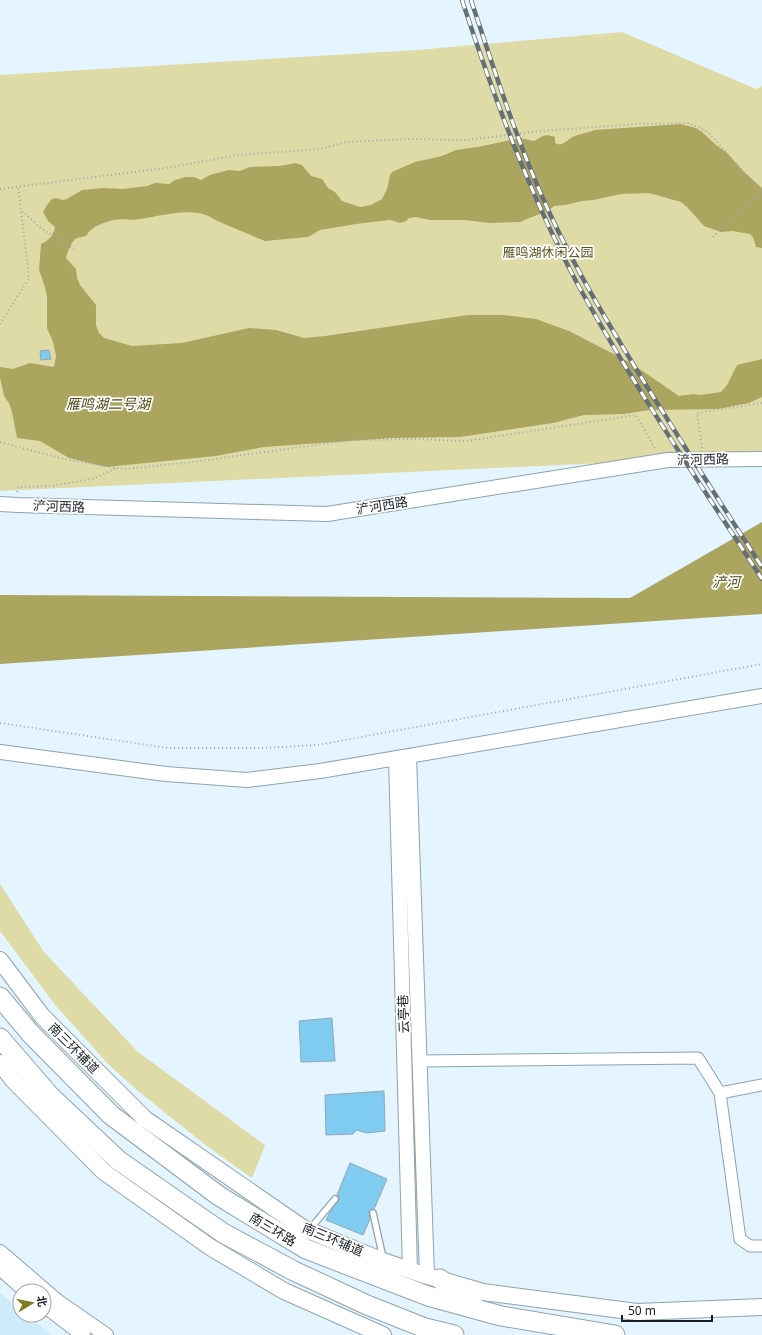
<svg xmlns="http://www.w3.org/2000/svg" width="762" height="1335" font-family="'Noto Sans','Noto Sans SC',sans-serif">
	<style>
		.built { fill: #cdebfb }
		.green { fill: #dfdba6 }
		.water { fill: #aba560 }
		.building { fill: #80cbf0; stroke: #92a7b2 }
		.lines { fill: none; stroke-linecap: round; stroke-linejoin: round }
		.service-casing { stroke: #8ea3ae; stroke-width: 8 }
		.minor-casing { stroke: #8ea3ae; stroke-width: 13 }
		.tertiary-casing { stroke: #8ea3ae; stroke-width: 16 }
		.secondary-casing { stroke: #8ea3ae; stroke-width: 18 }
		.trunk-casing { stroke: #8ea3ae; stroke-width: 21 }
		.path { stroke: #9ba9b1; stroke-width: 2; stroke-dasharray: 1 3; stroke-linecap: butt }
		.service { stroke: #fff; stroke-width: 5.5 }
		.minor { stroke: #fff; stroke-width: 11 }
		.tertiary { stroke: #fff; stroke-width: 14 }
		.secondary { stroke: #fff; stroke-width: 16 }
		.trunk { stroke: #fff; stroke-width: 19 }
		.rail-casing { stroke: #657076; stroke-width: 4.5 }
		.rail { stroke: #fff; stroke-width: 3; stroke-dasharray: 9; stroke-linecap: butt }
		.labels { text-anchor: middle; stroke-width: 3.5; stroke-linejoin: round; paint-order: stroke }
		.park-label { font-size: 13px; fill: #58541f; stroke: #fff }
		.street-label { font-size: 13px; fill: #182024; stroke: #fff }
		.water-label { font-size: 14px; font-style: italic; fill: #4f4b15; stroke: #fff }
	</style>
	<rect width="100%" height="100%" fill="#e4f5ff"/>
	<path class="built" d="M0,1293L20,1310V1315H27L51,1335H0Z"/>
	<path class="green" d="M622,32L756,89L762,86V458L668,460L0,491V75L417,50Z
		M0,884L44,952L138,1052L265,1145L252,1178L208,1147L138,1091L109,1065L56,1006L0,931Z"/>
	<path class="water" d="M681,124L696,128L702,132L716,145L726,152L745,173L762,188V248L756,247L753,237L750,234L732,231L721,232L704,226L687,207L681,202L649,193L621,194L593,200L582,201L565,205L554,206L549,210L520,222L490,223L464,220H430L416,217L409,218L406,221L400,223L390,220L356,224L320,230L308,237L265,241L215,220C196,205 162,216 140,219C131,221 122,218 113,220C106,222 96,225 91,230C89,231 88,233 87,235C84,237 79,237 75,239C71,243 67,253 66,258L76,269L77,278L80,285L96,305V325L99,333L104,338L132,346L182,343L249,328L276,330L304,338L325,336L468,315H503L536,319L569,331L631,363L679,396L693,394L700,395L721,392L727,385L737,365L762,359V397L749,403L718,409L649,410L624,414L584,415L553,423L460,437L392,438L264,447L216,456L106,467L69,458L40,441L17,438L12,412L9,403L4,396L0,377V367L13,369L30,363L54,367L56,356L53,342L47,328V296L44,284L39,270L41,244C48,241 54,235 55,227L48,221L43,212L47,205L52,199L56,198L63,200L67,199L82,190L104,188L123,189L147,186L155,183L169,184L175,180L186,177H194L201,180L210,175L229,170L240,171L250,167L280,166L295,163L302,165L311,176L322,179L328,188L335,192L342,201L360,207L371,205L382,199L387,189L390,175L392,172L415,162L442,156L456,150L478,147L520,138L534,141C543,136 544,133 555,137V143C563,148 568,138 575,136C582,133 588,133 595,130Z
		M762,522V614L0,664V595L630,598Z"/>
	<path class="building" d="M49,350L51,359L41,360L40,351Z
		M332,1018L335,1061L301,1062L299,1021Z
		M384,1091L385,1131L367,1133L356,1130L353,1134L326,1135L325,1095Z
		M350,1163L387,1179L374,1209H372L369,1211L370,1219L363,1235L326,1220L330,1212L339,1200V1197L337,1195Z"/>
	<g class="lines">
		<g class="service-casing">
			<path id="service" d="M373,1213L383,1258
				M310,1229L335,1199"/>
		</g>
		<g class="minor-casing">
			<path id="minor" d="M419,1061L698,1058L720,1093L740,1239L750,1246H762
				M720,1093L762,1085"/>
		</g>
		<g class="tertiary-casing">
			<path id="tertiary" d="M0,504L18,505L327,514L668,460L762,459
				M0,752L166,774L247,780L320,771L762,696
				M409,756L427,1276
				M396,758L410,1270
				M0,1252L57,1301L106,1335
				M0,1268L26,1291
				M44,1305L83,1335"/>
		</g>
		<g class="secondary-casing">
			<path id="secondary" d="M0,960L42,1016L145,1119L303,1228L383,1261L421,1274L483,1292L637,1312L762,1307
				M0,1063L13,1080L104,1172L210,1247L284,1291L383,1335"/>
		</g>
		<g class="trunk-casing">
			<path id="trunk" d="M0,997L30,1033L111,1115L219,1196L306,1249L428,1296L501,1316L615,1335
				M0,1038L51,1097L118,1160L223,1233L294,1271L367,1305L425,1328L454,1335
				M440,1279L473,1304"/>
		</g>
		<path class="path" d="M0,189L166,168L238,155L320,149L346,142L410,139L466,140L541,131L636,124L689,123L708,132L752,181L762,189
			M22,211L42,229L77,251
			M713,237L762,191
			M0,324L29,278L18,186
			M0,442L68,460L124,469L193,462L352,440L417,439L466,441L636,415L655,449
			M702,448L697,413L762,403
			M17,492L18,487L51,486L92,479L117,468
			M0,723L168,748H263L317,745L762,664"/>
		<use href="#service" class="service"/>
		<use href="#minor" class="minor"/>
		<use href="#tertiary" class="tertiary"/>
		<use href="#secondary" class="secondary"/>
		<use href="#trunk" class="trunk"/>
		<g class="rail-casing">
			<path id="rail" d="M462,0C494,97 529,193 577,283C633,385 699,482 762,579
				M471,0C495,72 518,145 550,214C578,274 612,330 646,385C684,446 723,507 762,567"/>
		</g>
		<use href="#rail" class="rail"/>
	</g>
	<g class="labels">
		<g class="park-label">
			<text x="548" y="257">雁鸣湖休闲公园</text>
		</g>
		<g class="street-label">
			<text transform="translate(703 459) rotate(-1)" y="5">浐河西路</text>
			<text transform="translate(382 505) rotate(-9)" y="5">浐河西路</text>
			<text transform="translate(59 506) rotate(2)" y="5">浐河西路</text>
			<text transform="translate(403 1014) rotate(-92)" y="5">云亭巷</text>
			<text transform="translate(74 1048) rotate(45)" y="5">南三环辅道</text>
			<text transform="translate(273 1229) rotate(31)" y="5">南三环路</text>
			<text transform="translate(333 1239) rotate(23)" y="5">南三环辅道</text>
		</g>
		<g class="water-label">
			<text x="108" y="409">雁鸣湖二号湖</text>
			<text x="726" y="587">浐河</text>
		</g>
	</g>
	<g transform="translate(32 1303) rotate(80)"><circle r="19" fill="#ffffff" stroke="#a3a6a7"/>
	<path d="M0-3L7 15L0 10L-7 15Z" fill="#837b20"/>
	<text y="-6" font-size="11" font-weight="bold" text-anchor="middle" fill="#182024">北</text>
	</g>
	<path d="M622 1315v6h90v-6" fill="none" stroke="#182024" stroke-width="2"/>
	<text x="628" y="1315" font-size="12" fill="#182024" stroke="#ffffff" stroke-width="3" paint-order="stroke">50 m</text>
</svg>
